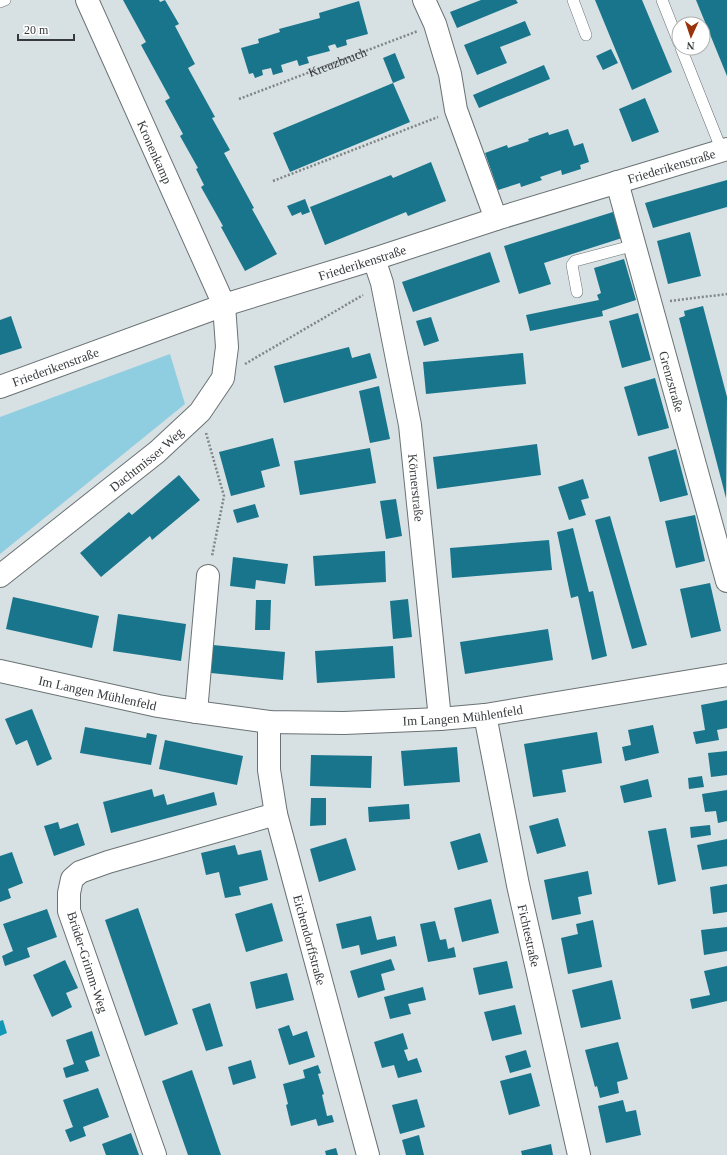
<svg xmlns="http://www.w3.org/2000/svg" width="727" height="1155" font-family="'Times New Roman',serif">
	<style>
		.green { fill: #8fcee1 }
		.water { fill: #1397b4 }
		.building { fill: #18758b }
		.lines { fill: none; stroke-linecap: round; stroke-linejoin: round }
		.service-casing { stroke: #6a7274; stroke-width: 12 }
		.minor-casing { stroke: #6a7274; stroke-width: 24 }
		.path { stroke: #808587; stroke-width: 2.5; stroke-dasharray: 2 2; stroke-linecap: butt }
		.service { stroke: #fff; stroke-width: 11 }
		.minor { stroke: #fff; stroke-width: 22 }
		.labels { text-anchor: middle; stroke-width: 4; stroke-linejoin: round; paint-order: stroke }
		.street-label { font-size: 13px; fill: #373a3c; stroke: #fff }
	</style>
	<rect width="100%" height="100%" fill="#d7e0e2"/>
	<path class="green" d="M170,354L185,404L0,554V417Z"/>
	<path class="water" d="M3,1020L7,1033L0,1036V1021Z"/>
	<path class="building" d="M123,0H159L160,2L165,0L179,24L175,26L195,64L188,68L215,117L212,118L230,150L224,153L254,208L252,209L277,254L245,271L221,227L223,226L201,187L204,185L196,169L198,168L180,136L183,134L165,101L170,98L141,45L146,42Z
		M481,0H516L518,3L457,28L450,12Z
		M595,0H642L672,72L632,90Z
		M696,0H727V76Z
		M359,1L368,34L346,40L347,45L337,48L335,44L328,46L330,51L307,57L309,63L299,66L297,60L281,65L283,72L273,75L271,68L262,70L263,75L255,78L253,73L249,74L241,48L259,43L258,39L280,32L279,29L320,18L319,13Z
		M525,21L531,35L500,47L507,63L477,75L464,45Z
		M611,49L618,63L603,70L596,56Z
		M395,53L405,78L393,83L383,58Z
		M544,65L550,79L479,108L473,95Z
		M393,83L410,122L290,172L273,133Z
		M645,98L659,132L632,142L619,109Z
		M568,129L574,146L583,143L589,162L580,165L581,169L562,175L561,170L540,177L542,180L521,187L520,183L498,190L485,153L507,145L508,148L529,141L528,139L548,132L549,135Z
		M431,162L446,201L408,216L406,212L325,245L310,207L391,175L393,178Z
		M727,180V207L653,228L645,203Z
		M305,199L310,212L302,215L301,212L292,216L287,206Z
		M613,212L622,238L544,263L551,284L519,294L504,246Z
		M690,232L701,276L668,284L657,241Z
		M490,252L500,282L413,312L402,282Z
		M624,259L636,300L602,311L603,316L530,331L526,315L599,300L597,295L601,293L594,268Z
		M703,306L727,397L726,498L679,318L685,316L684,311Z
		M638,313L651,360L622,368L609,321Z
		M11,316L22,348L0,355V320Z
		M431,317L439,341L424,346L416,321Z
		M349,347L352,358L370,353L377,378L284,403L274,366Z
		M523,353L526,384L426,394L423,362Z
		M655,378L669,428L638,436L624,387Z
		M379,386L390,439L370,443L359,391Z
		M273,438L280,466L261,471L265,487L231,496L219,452Z
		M537,444L541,475L437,489L433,457Z
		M370,448L376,483L300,495L294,461Z
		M676,449L688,495L660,502L648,457Z
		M179,475L200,500L152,540L150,536L101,577L80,553L129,512L132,515Z
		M583,479L589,498L581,500L586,515L569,520L558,487Z
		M396,499L402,536L386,539L380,501Z
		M255,504L259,517L237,523L233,510Z
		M695,515L705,561L676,568L665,521Z
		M610,516L647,645L632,649L595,520Z
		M573,528L589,592L593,591L607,656L592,660L578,596L571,598L557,532Z
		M549,540L552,570L452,578L450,548Z
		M385,551L386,582L315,586L313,556Z
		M233,557L288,564L285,584L256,580L255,589L230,586Z
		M710,583L721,631L691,638L680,589Z
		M13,597L99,616L92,648L6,629Z
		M408,599L412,637L393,639L390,601Z
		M256,600H271L270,630H255Z
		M118,614L186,624L181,661L113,651Z
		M548,629L553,660L465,674L460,642Z
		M213,645L285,652L283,680L211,673Z
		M393,646L395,678L317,683L315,651Z
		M727,700V728L717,730L719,740L696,744L693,732L705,730L701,705Z
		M32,709L52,759L37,766L27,740L16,745L5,719Z
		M653,725L659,753L625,761L622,747L631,745L628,730Z
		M85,727L146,738L147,733L157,735L151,765L80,753Z
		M597,732L602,763L562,770L566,792L533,797L524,744Z
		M165,740L243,756L237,785L159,769Z
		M457,747L460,782L404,786L401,751Z
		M727,751V775L711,777L708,753Z
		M311,755L372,756L371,788L310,786Z
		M702,776L704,787L689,789L688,778Z
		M648,779L652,797L624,803L620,786Z
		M152,789L154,797L164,794L167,805L214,792L217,805L111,833L103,802Z
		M727,790V821L718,823L716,811L705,812L702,794Z
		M311,798H326V825L310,826Z
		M409,804L410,819L369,822L368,807Z
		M558,818L566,846L537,854L529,826Z
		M58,822L60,829L78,823L85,845L54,856L44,826Z
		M710,825L711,835L691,838L690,827Z
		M666,828L676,881L658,885L648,831Z
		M480,833L488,862L458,870L450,842Z
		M346,838L356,870L319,882L310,849Z
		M727,839V866L702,870L697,845Z
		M235,845L238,855L261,850L268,880L239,887L241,895L225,898L219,872L206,875L201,853Z
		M12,852L23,883L8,889L11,898L0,902V856Z
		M588,871L592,894L578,897L581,914L552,920L544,880Z
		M727,884V912L713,914L710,887Z
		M491,899L499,933L462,942L454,908Z
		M272,903L283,941L246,952L235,914Z
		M138,908L178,1024L145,1036L105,920Z
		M47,909L57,937L27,948L30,957L5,966L2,956L13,951L3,924Z
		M371,916L377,940L395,936L397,946L361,955L359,945L342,949L336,924Z
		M593,920L602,967L568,974L561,938L578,934L576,924Z
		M435,921L440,940L446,939L448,949L454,947L456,957L428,962L420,924Z
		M727,927V951L704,955L701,930Z
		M391,959L395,970L381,974L385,990L358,998L350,971Z
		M65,960L78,988L66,993L72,1007L52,1017L33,975Z
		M507,961L513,988L479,995L473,968Z
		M727,966V1001L692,1009L690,999L710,995L704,971Z
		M287,973L294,1000L256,1009L250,982Z
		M612,980L621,1019L581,1028L572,990Z
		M423,987L426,1000L408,1004L411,1014L390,1019L384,997Z
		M210,1003L223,1046L206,1051L192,1009Z
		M515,1005L522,1034L492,1041L484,1012Z
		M289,1025L293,1036L307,1031L315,1057L289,1065L278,1029Z
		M92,1031L100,1056L85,1061L89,1071L66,1078L63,1068L74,1064L66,1040Z
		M403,1033L408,1049L404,1050L408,1061L417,1058L422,1072L398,1078L394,1065L382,1068L374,1042Z
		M618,1042L628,1079L617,1082L619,1093L600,1098L597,1086L595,1087L585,1050Z
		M526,1050L531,1067L510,1073L505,1056Z
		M251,1060L256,1078L233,1085L228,1067Z
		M318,1065L321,1073L318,1074L324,1094L322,1095L327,1116L332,1115L334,1122L318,1126L316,1119L291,1126L286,1105L288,1104L283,1084L305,1078L303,1070Z
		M192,1070L221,1155H188L162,1081Z
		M531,1073L540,1106L509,1115L500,1081Z
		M98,1088L109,1117L83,1127L86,1136L70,1142L65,1130L73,1127L63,1100Z
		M417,1099L425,1127L400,1134L392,1105Z
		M623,1100L626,1112L636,1110L641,1135L606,1143L598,1106Z
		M131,1133L139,1155H106L102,1144Z
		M419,1135L424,1155H406L402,1140Z
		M551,1144L553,1155H522L521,1151Z
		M336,1148L338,1155H326L325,1151Z"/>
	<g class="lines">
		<g class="service-casing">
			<path id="service" d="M573,0L586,35
				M662,0L679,43
				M0,2L5,0
				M681,48L722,151
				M577,292L572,265L575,261L635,245"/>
		</g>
		<g class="minor-casing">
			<g id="minor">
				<path d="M424,0L435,24L450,74L456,110L496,219"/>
				<path id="s2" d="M617,182L727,581"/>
				<path id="s3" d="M374,259L382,283L410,425L440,719"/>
				<path id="s4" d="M0,387L224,305L374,259L496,219L727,149"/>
				<path id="s5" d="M0,576L157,452L200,412L223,378L227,347L224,305L87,0"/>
				<path id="s6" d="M0,671L158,706L196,712L269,722L344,723L440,719L485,715L727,675"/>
				<path d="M196,712L208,576"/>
				<path id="s7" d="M485,715L518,885L579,1155"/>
				<path id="s8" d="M269,722V770L276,814L368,1155"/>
				<path d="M155,1155L69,911V893L72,879L80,872L108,862L276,814"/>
			</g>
		</g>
		<g class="path">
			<path id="s1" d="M239,99L418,31"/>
			<path d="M273,181L438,117"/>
			<path d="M670,301L727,294"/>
			<path d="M245,364L363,295"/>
			<path d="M206,433L224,496L212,556"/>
		</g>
		<use href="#service" class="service"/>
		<use href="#minor" class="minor"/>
	</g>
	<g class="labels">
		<g class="street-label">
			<text dy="5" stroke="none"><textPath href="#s1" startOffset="105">Kreuzbruch</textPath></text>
			<text transform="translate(155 152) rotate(66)" y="5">Kronenkamp</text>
			<text dy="5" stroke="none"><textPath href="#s4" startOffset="707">Friederikenstraße</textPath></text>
			<text dy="5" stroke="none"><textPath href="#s4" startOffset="383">Friederikenstraße</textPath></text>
			<text dy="5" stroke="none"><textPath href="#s4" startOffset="59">Friederikenstraße</textPath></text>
			<text dy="5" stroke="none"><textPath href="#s2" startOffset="207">Grenzstraße</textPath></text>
			<text dy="5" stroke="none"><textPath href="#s5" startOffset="187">Dachtmisser Weg</textPath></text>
			<text dy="5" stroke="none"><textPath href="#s3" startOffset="233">Körnerstraße</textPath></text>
			<text dy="5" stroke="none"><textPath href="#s6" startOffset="100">Im Langen Mühlenfeld</textPath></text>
			<text dy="5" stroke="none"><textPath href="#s6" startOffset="468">Im Langen Mühlenfeld</textPath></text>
			<text dy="5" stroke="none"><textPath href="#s7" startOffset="225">Fichtestraße</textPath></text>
			<text dy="5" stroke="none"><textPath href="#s8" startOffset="223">Eichendorffstraße</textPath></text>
			<text transform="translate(88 962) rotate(72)" y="5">Brüder-Grimm-Weg</text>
		</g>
	</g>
	<g transform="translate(691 36) rotate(183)"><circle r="19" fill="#ffffff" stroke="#afb0b1"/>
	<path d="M0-3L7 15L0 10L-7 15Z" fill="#99330b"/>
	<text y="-6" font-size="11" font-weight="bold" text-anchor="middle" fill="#373a3c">N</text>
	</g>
	<path d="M18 34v6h56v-6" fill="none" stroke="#373a3c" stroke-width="2"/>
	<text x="24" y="34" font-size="12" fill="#373a3c" stroke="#ffffff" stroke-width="3" paint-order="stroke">20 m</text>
</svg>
